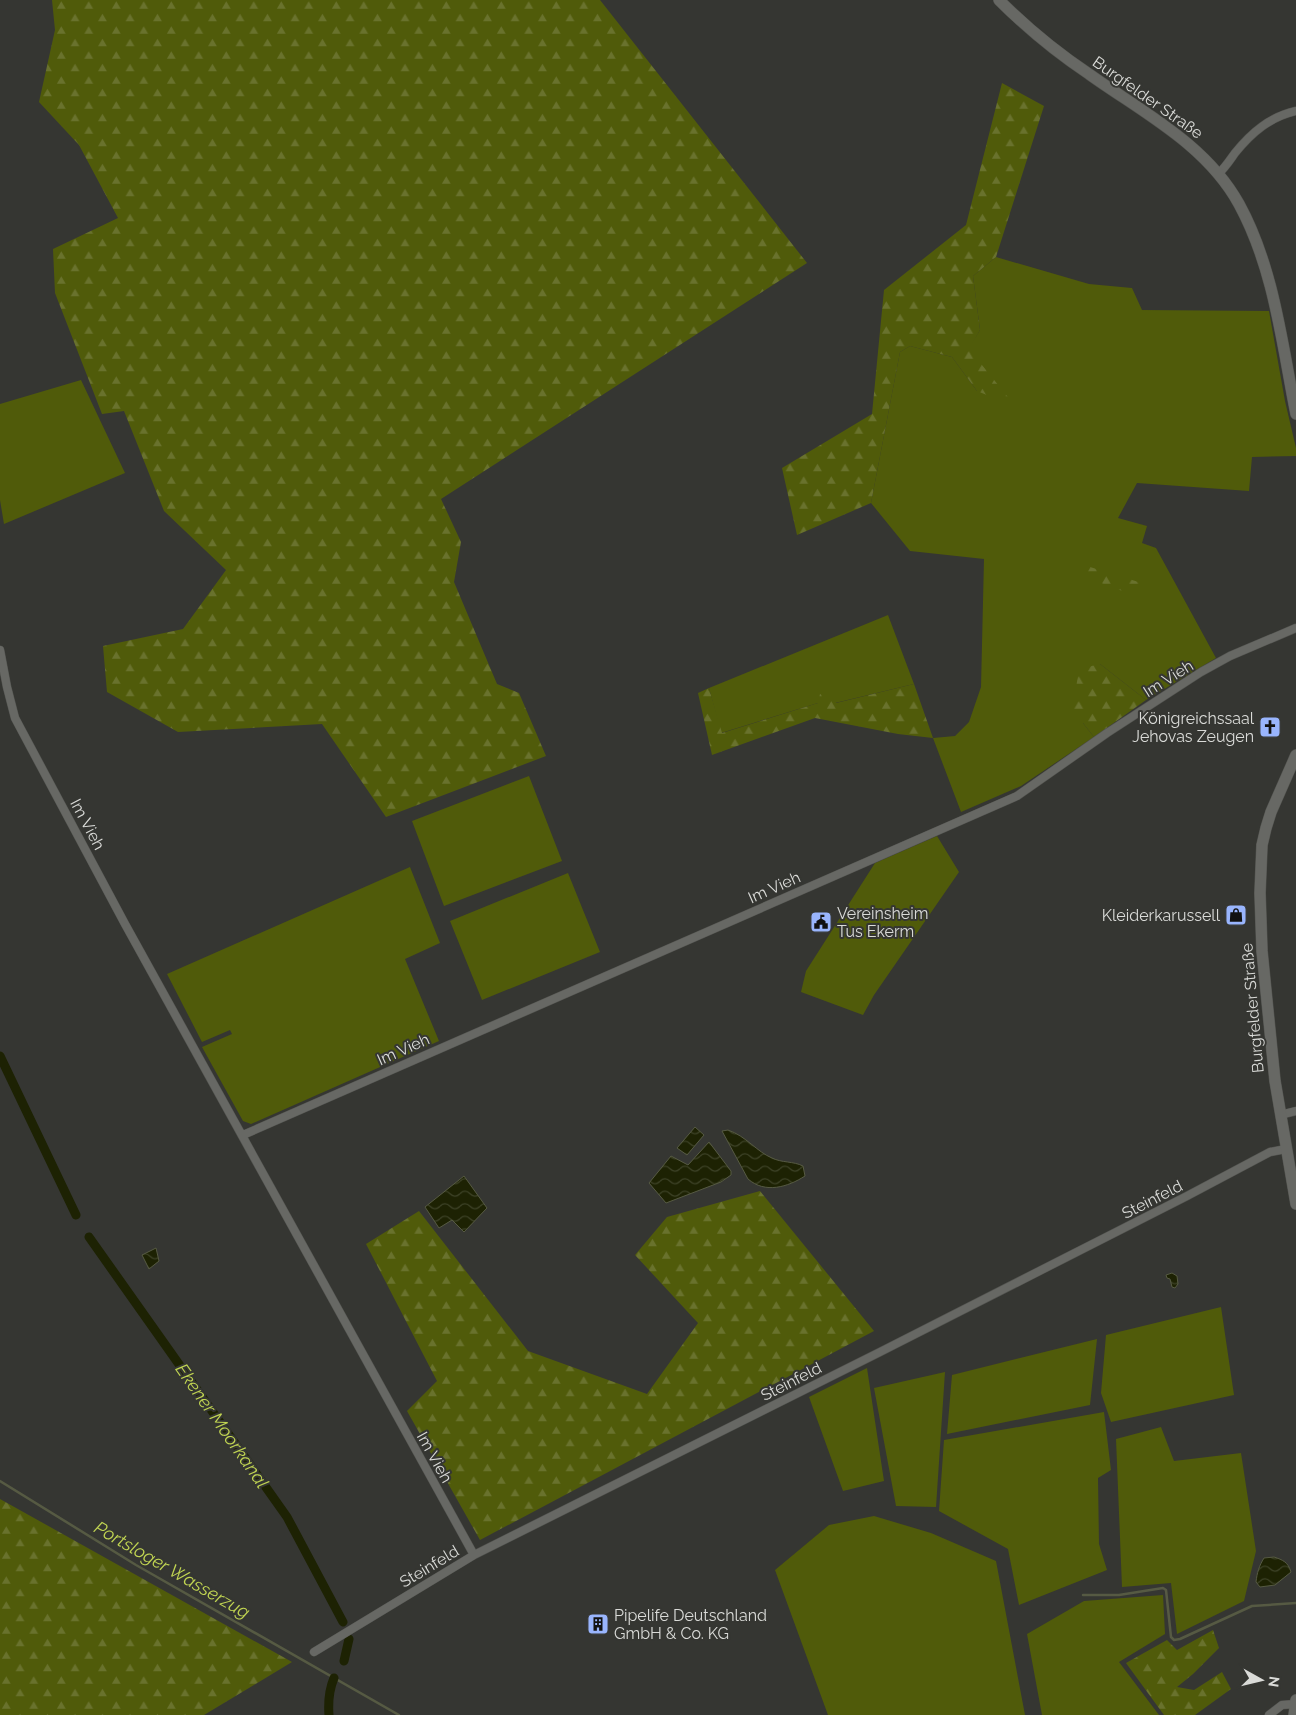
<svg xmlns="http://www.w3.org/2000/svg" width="1296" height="1715" font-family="Raleway,sans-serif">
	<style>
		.green { fill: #505b0a }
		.forest { fill: url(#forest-firs) }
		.water { fill: url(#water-waves); stroke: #565a43 }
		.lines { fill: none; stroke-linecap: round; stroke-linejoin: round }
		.stream { stroke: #565a43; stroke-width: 2.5 }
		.canal { stroke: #1d2203; stroke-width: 9 }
		.street-casing { stroke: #52534f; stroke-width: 9 }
		.secondary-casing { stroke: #52534f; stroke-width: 12 }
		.street { stroke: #676864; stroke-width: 8 }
		.secondary { stroke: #676864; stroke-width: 11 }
		.labels { text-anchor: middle; stroke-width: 4; stroke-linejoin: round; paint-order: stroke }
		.street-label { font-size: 16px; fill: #dadbd8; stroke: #353632 }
		.poi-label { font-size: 16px; fill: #dadbd8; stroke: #353632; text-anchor: end }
		.water-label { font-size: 18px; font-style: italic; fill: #c1d552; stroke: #353632 }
	</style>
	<defs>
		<pattern id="forest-firs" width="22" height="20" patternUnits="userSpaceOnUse" patternTransform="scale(1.25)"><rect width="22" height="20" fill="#505b0a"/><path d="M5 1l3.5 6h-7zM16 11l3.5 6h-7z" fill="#69722d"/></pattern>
		<pattern id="water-waves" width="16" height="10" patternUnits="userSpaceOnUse" patternTransform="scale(1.25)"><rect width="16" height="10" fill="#1d2203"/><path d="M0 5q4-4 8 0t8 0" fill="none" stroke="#3d4227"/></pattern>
	</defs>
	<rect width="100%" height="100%" fill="#353632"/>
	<path class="green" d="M996,257L1089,284L1132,288L1142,310L1269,311L1285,401L1296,448V456L1252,457L1249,491L1137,483L1118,518L1147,526L1142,543L1156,548L1216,658L1146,700L1100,664L1083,723L1094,737L1021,786L961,812L933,738L955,736L969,722L981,687L984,559L910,551L871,503L900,352L910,346L952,357L977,391L968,349L980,330L973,276Z
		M81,380L125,473L4,524L0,500V404Z
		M888,615L914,684L835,703H818L721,733L709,688Z
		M529,776L562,861L444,906L412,821Z
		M937,836L959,872L874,995L863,1015L801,992L806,971L875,863Z
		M410,867L440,943L405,959L439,1041L251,1124L243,1121L202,1047L232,1034L230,1030L202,1042L167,974Z
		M568,873L600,952L482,1000L450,921Z
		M1221,1307L1234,1395L1111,1422L1101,1393L1106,1335Z
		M1097,1339L1090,1405L947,1434L952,1375Z
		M867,1368L884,1481L843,1491L809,1397Z
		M945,1372L936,1507L896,1506L874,1388Z
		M1104,1412L1111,1470L1098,1478L1099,1544L1107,1570L1019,1605L1008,1549L939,1511L944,1440Z
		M1161,1427L1174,1461L1241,1453L1256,1551L1244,1601L1177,1634L1171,1583L1122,1587L1116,1439Z
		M874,1516L931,1533L996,1561L1025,1715H828L775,1570L829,1525Z
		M1163,1595L1165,1634L1119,1662L1159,1715H1042L1027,1634L1084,1601Z"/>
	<path class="forest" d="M52,0H600L807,263L441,499L461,542L454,582L497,684L519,693L546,756L386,817L322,724L178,732L107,692L103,646L183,629L226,570L164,511L124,411L102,414L55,293L53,249L118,218L79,145L39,102L55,30Z
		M1002,83L1044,106L996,257L973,276L980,330L969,349L1016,407L977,391L952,357L910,346L900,352L871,503L797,535L782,468L872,414L884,290L966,225Z
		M1090,567L1145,584L1141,598L1085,577Z
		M1100,664L1146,700L1094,737L1083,723L1071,720L1079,669Z
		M914,684L933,738L898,734L815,718L712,755L698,693L709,688L722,733L818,703L820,694L834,696L836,703Z
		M760,1191L874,1331L480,1540L407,1411L437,1381L366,1244L419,1211L528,1351L647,1394L698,1323L635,1255L667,1217Z
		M0,1499L292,1662L204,1715H0Z
		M1213,1630L1219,1648L1193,1674L1177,1687L1194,1690L1222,1672L1231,1689L1195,1715H1164L1126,1663L1167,1640L1177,1650Z"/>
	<path class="water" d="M695,1127L704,1135L687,1155L677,1148Z
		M728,1130C746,1136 757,1152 772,1158C782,1163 793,1161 803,1166L805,1176C788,1187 765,1194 748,1179L722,1131Z
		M709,1142L731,1171V1175L721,1182L666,1203L649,1183L671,1156L688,1165Z
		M464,1176L487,1208L464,1232L452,1220L439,1228L425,1207Z
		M156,1248L159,1261L149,1269L142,1255Z
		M1172,1273L1177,1276L1178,1284L1175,1288L1172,1287L1170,1279L1167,1278L1166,1275Z
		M1274,1557C1283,1560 1288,1562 1291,1572L1275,1585L1260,1587L1256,1582C1257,1573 1259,1566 1264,1558Z"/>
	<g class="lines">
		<path class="stream" d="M0,1481L136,1565L399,1715
			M1083,1595H1119L1163,1588L1166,1590L1171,1637L1174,1640L1180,1639L1252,1606L1296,1603"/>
		<path class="canal" d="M0,1056L76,1215
			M89,1237L287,1517L343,1622
			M344,1661L349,1639
			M329,1715C328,1702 329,1690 334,1678"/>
		<g class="street-casing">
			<path id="street" d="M1218,174C1225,168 1230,160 1235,153C1252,132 1270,117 1296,111
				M0,650L7,687L15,718L125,924L474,1555
				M1280,1115L1296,1111
				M243,1135L1017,796L1107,733L1201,672L1230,656L1296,628
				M314,1652L474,1555L880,1352L1187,1196L1270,1152L1286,1149
				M1269,1715L1282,1705L1295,1704"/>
		</g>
		<g class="secondary-casing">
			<path id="secondary" d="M999,0C1027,28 1056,52 1089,74C1142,112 1206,144 1239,204C1274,268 1282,344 1296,414
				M1296,755L1271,812L1266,828L1262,845L1260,893L1262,951L1275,1081L1296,1204
				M1294,1715L1296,1700"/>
		</g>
		<use href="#street" class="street"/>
		<use href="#secondary" class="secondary"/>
	</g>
	<defs>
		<g id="church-square" transform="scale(1.125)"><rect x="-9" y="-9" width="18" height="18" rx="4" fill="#99b5fd" stroke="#353632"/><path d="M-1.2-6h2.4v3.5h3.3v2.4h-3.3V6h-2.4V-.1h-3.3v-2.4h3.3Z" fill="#111"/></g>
		<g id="shop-square" transform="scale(1.125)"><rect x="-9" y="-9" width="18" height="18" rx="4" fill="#99b5fd" stroke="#353632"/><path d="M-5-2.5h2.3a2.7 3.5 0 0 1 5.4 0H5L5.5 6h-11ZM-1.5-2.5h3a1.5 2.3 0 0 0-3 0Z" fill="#111"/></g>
		<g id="civic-square" transform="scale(1.125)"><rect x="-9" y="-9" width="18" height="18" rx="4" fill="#99b5fd" stroke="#353632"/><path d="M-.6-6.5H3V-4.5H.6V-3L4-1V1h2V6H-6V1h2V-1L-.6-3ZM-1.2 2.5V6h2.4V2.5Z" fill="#111"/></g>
		<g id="building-square" transform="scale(1.125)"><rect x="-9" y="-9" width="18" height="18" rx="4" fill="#99b5fd" stroke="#353632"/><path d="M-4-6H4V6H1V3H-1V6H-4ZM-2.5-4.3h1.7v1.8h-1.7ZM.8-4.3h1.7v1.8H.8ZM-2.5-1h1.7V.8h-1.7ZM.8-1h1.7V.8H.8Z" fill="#111"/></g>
	</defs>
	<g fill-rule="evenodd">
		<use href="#church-square" x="1270" y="727"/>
		<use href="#shop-square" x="1236" y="915"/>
		<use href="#civic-square" x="821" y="922"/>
		<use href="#building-square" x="598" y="1624"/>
	</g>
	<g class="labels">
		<g class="street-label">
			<text transform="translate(1148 97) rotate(35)" y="6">Burgfelder Straße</text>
			<text transform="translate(1168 678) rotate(-32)" y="6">Im Vieh</text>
			<text transform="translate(88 824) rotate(62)" y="6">Im Vieh</text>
			<text transform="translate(774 887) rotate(-24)" y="6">Im Vieh</text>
			<text transform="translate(1252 1008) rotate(-95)" y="6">Burgfelder Straße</text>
			<text transform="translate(403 1049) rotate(-24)" y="6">Im Vieh</text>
			<text transform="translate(1152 1199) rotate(-27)" y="6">Steinfeld</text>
			<text transform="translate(791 1381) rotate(-27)" y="6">Steinfeld</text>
			<text transform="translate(435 1457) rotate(61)" y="6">Im Vieh</text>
			<text transform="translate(429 1566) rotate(-31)" y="6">Steinfeld</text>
		</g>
		<g class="poi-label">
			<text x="1254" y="724">Königreichssaal<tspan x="1254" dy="18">Jehovas Zeugen</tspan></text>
			<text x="837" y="919" text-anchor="start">Vereinsheim<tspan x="837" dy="18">Tus Ekerm</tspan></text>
			<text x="1220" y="921">Kleiderkarussell</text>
			<text x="614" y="1621" text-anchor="start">Pipelife Deutschland<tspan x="614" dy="18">GmbH &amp; Co. KG</tspan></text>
		</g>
		<g class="water-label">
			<text transform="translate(222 1426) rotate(55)" y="6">Ekener Moorkanal</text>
			<text transform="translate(172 1570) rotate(30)" y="6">Portsloger Wasserzug</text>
		</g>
	</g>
	<g transform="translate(1261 1680) rotate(98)" stroke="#353632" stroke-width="4" paint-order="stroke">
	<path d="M0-4L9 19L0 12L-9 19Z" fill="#dadbd8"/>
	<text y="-8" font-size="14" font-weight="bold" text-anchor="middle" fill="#dadbd8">N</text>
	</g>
</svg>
